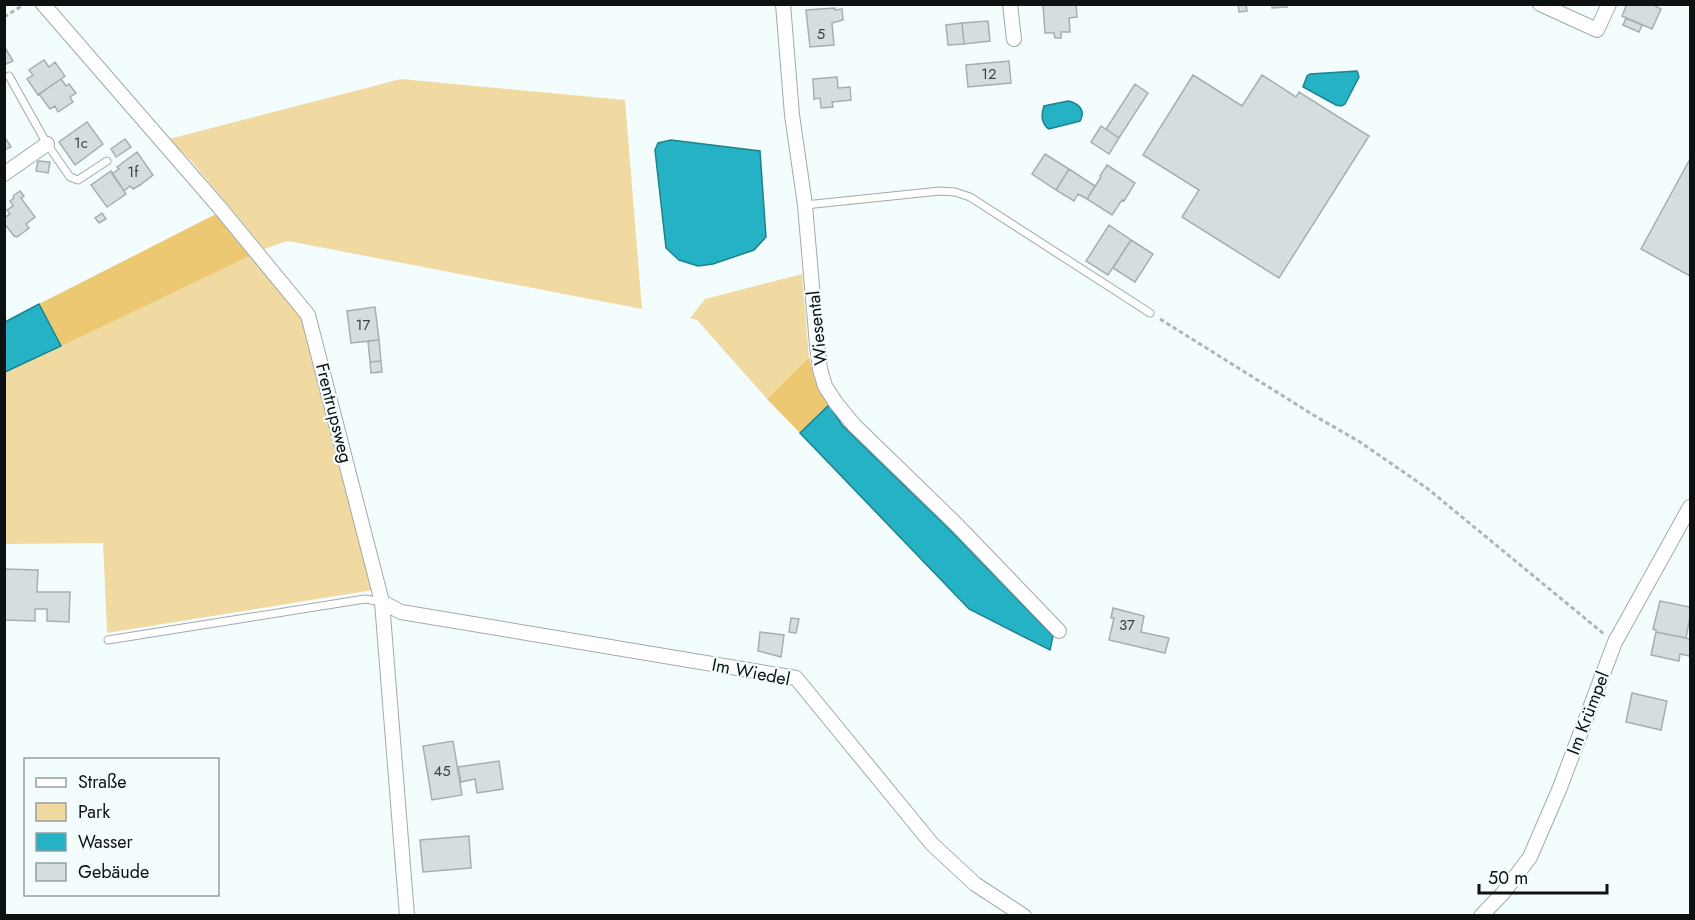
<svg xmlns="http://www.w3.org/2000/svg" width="1695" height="920" font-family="Jost,sans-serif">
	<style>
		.green { fill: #f1daa2 }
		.forest { fill: #ebc871 }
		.water { fill: #25b2c4; stroke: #1e828e; stroke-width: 1.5 }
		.building { fill: #d5dedf; stroke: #a6aeb0; stroke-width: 1.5 }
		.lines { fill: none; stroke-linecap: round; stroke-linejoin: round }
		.service-casing { stroke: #a1aaab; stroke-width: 9 }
		.minor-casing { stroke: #a1aaab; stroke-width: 16 }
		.path { stroke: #afb6b7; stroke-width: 3; stroke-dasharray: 4.5 3; stroke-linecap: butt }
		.service { stroke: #fff; stroke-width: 7 }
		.minor { stroke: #fff; stroke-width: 14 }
		.labels { text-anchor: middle; stroke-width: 4.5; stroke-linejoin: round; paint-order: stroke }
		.number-label { font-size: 15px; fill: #404444 }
		.street-label { font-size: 18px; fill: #0e1111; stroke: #f4fdfe }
	</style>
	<rect width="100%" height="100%" fill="#f4fdfe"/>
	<path class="green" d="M401,79L625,100L642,309L288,241L264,249L193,163L169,139Z
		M252,255L303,316L373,590L107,633L103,543L5,544L4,372Z
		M802,274L809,357L767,399L697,320L690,318L705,299Z"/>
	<path class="forest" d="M216,214L252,255L61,346L39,304Z
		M809,357L815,381L829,405L800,433L767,399Z"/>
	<path class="water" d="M1357,71L1359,77L1345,104L1341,106L1336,105L1303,87L1307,76L1310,74Z
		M1068,101C1079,103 1086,111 1080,121L1049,129C1041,124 1041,114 1044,106Z
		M671,140L760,151L766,237L754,250L713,264L698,266L679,260L666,248L655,150L658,143Z
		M39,304L61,346L5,372V322Z
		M829,405L842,425L946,526L1053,636L1050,650L969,609L800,433Z"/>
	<path class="building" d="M1076,4L1077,17L1069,18L1070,32H1061V38H1055L1054,33H1045L1043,5Z
		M1238,4H1246L1247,11L1239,12Z
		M1272,4H1287V7L1272,8Z
		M1627,4H1652L1661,9L1652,29L1622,16Z
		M835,8V10L842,9L843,20L832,23L834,45L810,47L806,10Z
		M1626,18L1642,25L1639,32L1623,25Z
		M988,21L990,41L964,44L962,23Z
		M962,23L964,44L948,45L946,25Z
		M4,46L13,61L4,65Z
		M44,60L49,67L55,62L65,76L38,95L27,79L33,75L29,70Z
		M1009,61L1011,83L968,87L966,65Z
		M1193,75L1242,106L1262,75L1296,97L1299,92L1369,136L1279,278L1182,217L1199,190L1143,155Z
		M837,77L838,88L850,87L851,100L832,102L833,107L821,108L820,98L814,99L813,79Z
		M61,79L66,86L69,84L76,93L70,97L73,102L58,112L55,106L50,109L39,94Z
		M1135,84L1148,93L1119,138L1106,129Z
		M87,122L103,144L75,165L59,142Z
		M1101,126L1119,138L1109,154L1091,142Z
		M4,136L11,147L4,150Z
		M125,139L131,147L116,157L111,149Z
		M137,152L153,175L140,185L133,189L130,186L124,191L112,174L119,169L117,167Z
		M1045,154L1069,169L1056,190L1032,174Z
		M1690,159V276L1641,249Z
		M38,161L50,162L48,173L36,171Z
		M1107,165L1135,183L1124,201L1122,200L1112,215L1087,199L1101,177L1100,176Z
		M1069,169L1095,186L1087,199L1078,194L1074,201L1056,190Z
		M111,171L126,194L107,207L91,185Z
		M20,191L24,196L21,198L35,217L26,224L29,228L17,237L14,236L4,223V218L10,214L7,210L13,206L10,201L14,198L13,196Z
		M102,213L106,219L99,223L95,218Z
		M1109,225L1131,240L1108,275L1086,261Z
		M1131,240L1153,254L1135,282L1113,268Z
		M375,307L379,340L351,343L347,311Z
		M379,340L381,361L370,362L368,341Z
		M381,361L382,372L371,373L370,362Z
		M4,569L38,570L37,592H70L69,622L47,621V609H35V621L4,620Z
		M1660,601L1690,607V617L1686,638L1656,632V630L1653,629Z
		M1113,608L1144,616L1141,632L1169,638L1165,653L1109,640L1114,618H1111Z
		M791,618L799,619L796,633L789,632Z
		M760,632L784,635L781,657L758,651Z
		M1656,632L1690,639V656L1680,654L1679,661L1651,655Z
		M1632,693L1667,701L1661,730L1626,722Z
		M453,741L462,795L432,800L423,746Z
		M499,761L503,789L477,793L475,779L461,782L458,767Z
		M469,836L471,868L423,872L420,840Z"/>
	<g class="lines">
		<g class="service-casing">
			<path id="service" d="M9,76L47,144L70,177L78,180L107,161
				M805,205L940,191L955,192L970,197L1150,313
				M108,640L365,599L382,602"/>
		</g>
		<g class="minor-casing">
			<path id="minor" d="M43,4L220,208L308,315L382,602L407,916
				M783,4L792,115L805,205L817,345L820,369L825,386L836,403L854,425L956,524L1059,631
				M1010,4L1014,39
				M1540,4L1597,30L1609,4
				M4,174L47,144
				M382,602L401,612L796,678L932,844L975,884L1024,916
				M1481,916L1503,893L1530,857L1559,790L1615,642L1690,507"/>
		</g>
		<path class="path" d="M4,17L25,4
			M1160,319L1315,416L1360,442L1428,489L1604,634"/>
		<use href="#service" class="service"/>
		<use href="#minor" class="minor"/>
	</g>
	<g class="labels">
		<g class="number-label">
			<text x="821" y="39">5</text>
			<text x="989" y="79">12</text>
			<text x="81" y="148">1c</text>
			<text x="133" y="177">1f</text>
			<text x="363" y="330">17</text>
			<text x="1127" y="630">37</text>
			<text x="442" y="776">45</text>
		</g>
		<g class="street-label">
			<text transform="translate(817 328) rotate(-96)" y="6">Wiesental</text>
			<text transform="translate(334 413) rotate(76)" y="6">Frentrupsweg</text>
			<text transform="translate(751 672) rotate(11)" y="6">Im Wiedel</text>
			<text transform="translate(1588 713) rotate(-69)" y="6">Im Krümpel</text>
		</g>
	</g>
	<rect width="1695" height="920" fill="none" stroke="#0e1111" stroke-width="12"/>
	<rect x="24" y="758" width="195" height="138" fill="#f4fdfe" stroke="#989f9f" stroke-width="1.5"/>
	<rect x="36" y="778" width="30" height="9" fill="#ffffff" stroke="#989f9f" stroke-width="1.5"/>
	<text x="78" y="788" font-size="18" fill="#0e1111">Straße</text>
	<rect x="36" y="803" width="30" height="18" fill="#f1daa2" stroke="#989f9f" stroke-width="1.5"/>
	<text x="78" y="818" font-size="18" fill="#0e1111">Park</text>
	<rect x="36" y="833" width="30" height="18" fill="#25b2c4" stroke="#989f9f" stroke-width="1.5"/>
	<text x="78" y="848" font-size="18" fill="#0e1111">Wasser</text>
	<rect x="36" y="863" width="30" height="18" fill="#d5dedf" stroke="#989f9f" stroke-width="1.5"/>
	<text x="78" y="878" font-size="18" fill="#0e1111">Gebäude</text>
	<path d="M1479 884v9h128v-9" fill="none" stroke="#0e1111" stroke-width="3"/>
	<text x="1488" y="884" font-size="18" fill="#0e1111" stroke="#f4fdfe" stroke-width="4.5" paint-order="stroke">50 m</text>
</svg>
